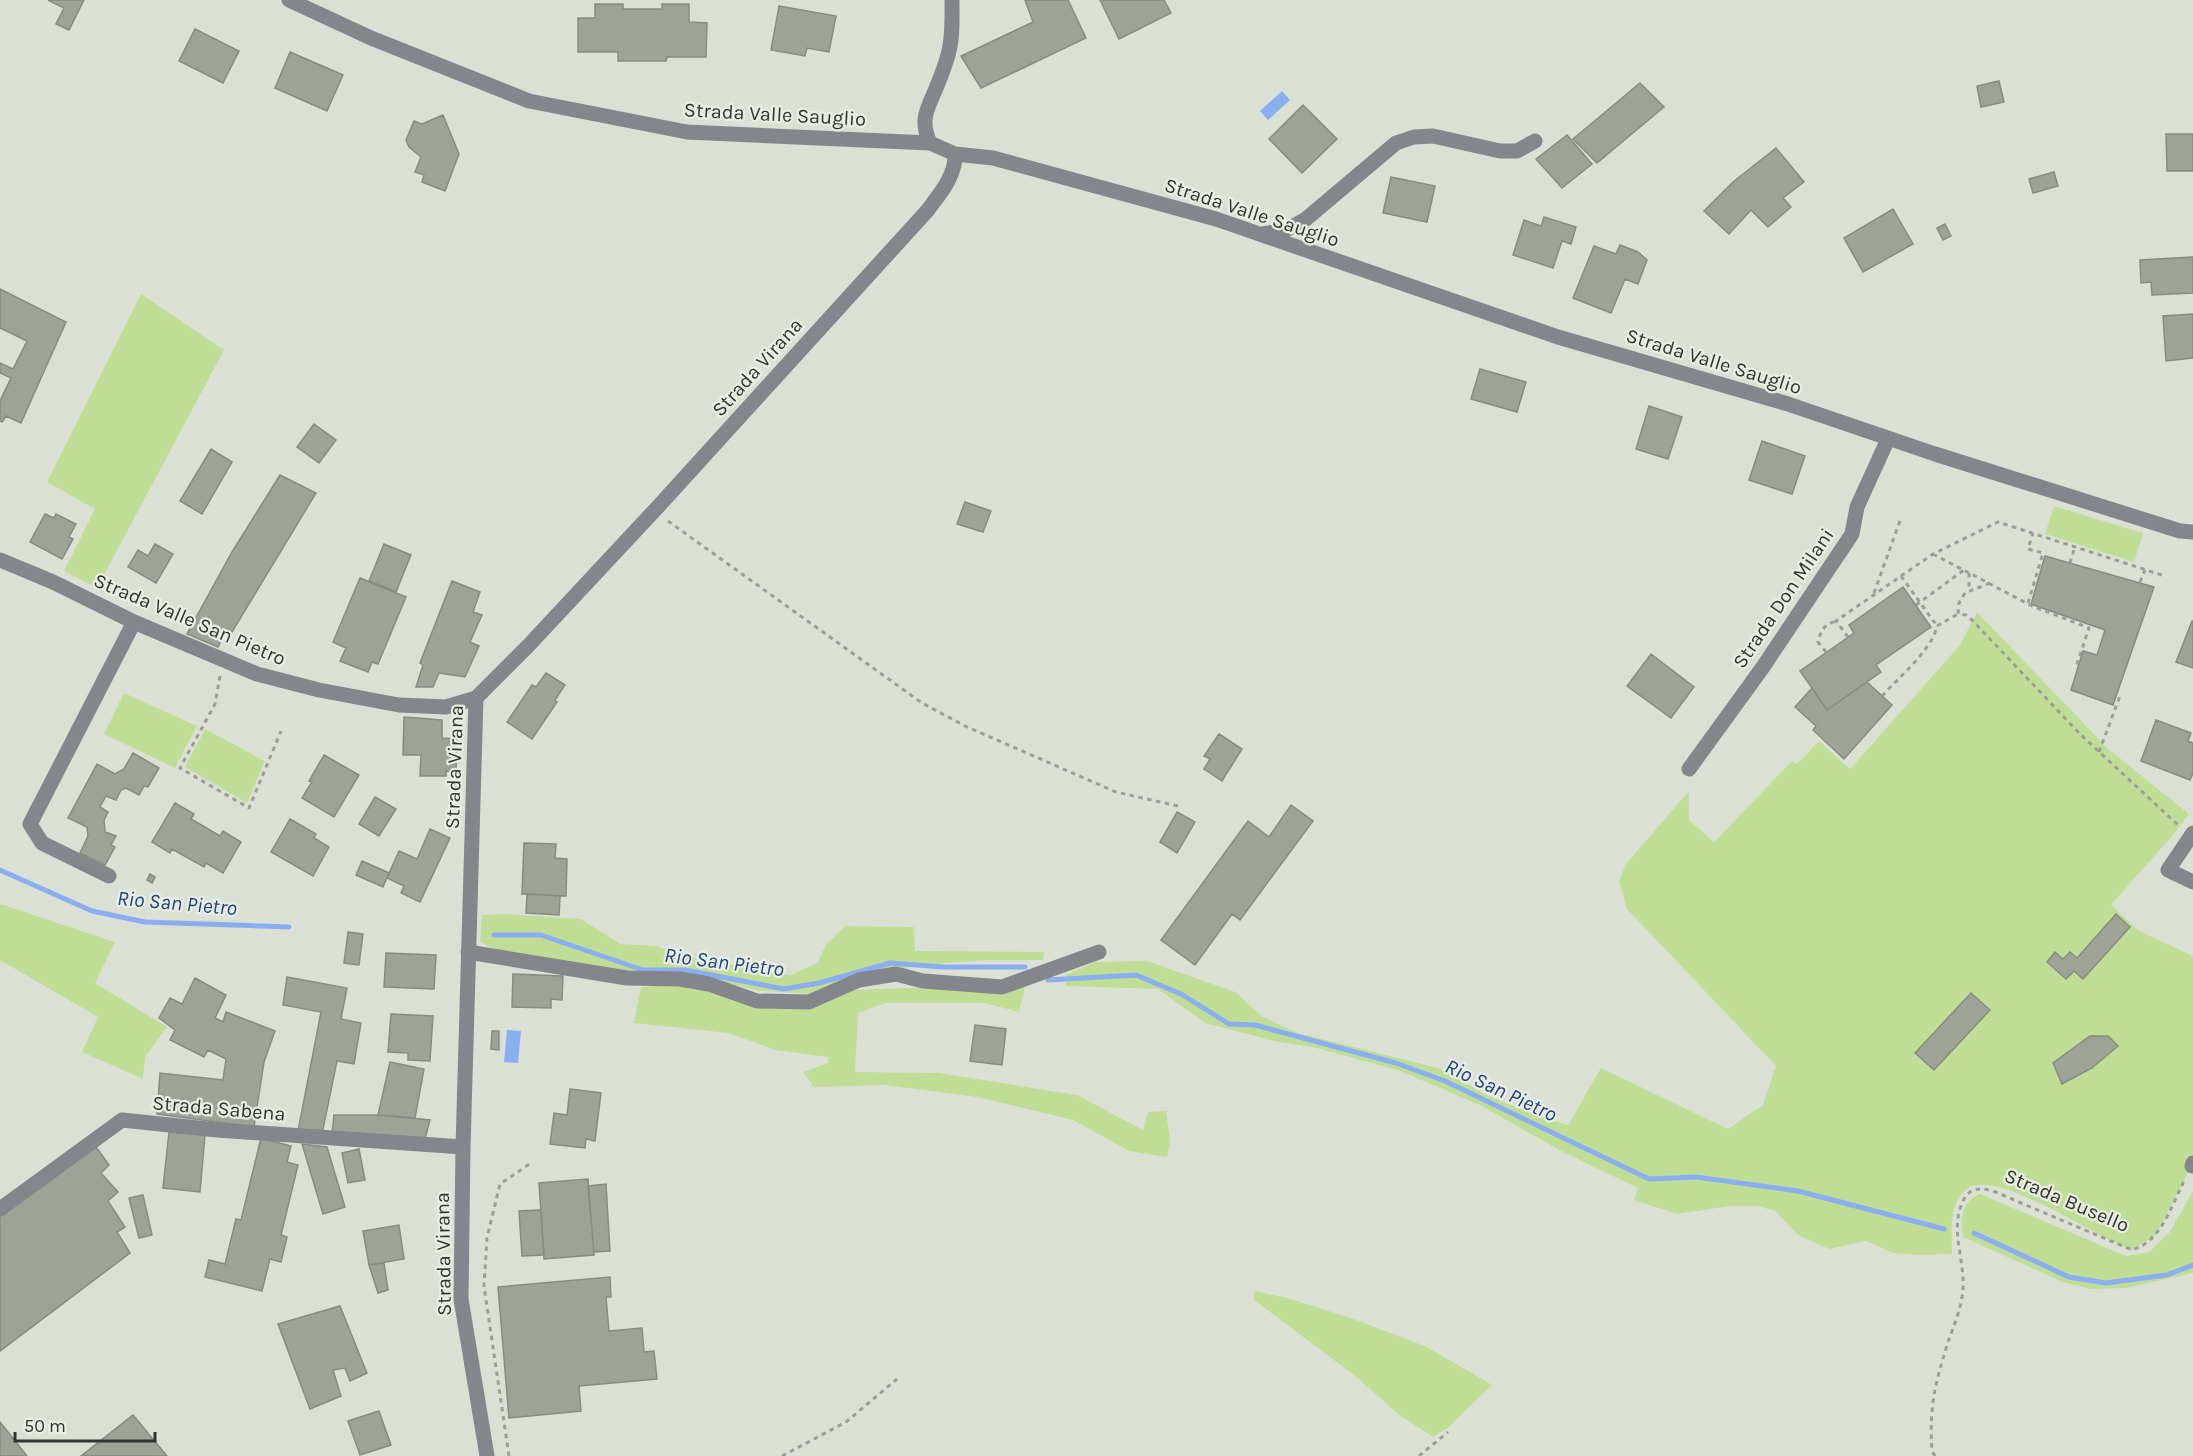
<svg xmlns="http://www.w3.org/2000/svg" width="2193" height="1456" font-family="Karla,sans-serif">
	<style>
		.green { fill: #c0dd96 }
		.water { fill: #8aaef2 }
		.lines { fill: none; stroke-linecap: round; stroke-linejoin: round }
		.stream { stroke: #8aaef2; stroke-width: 5 }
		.building { fill: #9ea398; stroke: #878c82; stroke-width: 1.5 }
		.path { stroke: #9b9f97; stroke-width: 3; stroke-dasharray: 4.5 4.5; stroke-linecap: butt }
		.minor { stroke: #84868b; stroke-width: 15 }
		.labels { text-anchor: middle; stroke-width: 4.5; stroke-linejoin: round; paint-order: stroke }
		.street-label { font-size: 20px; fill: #323430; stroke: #e9eee2 }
		.water-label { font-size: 21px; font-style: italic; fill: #1c418f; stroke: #e9eee2 }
	</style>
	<rect width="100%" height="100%" fill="#dbe0d5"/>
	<path class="green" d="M141,294L224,350L97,588L64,571L95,509L47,482Z
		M2054,506L2143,533L2134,562L2045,534Z
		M1977,612L2107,748L2189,814L2173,835L2111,905L2139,931L2193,956V1163L2156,1235L2132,1250C2099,1239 1995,1167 1967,1189C1948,1203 1952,1234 1952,1254L1917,1255L1893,1253L1866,1241L1829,1249L1798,1235L1775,1211L1758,1206H1730L1677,1214L1634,1200L1638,1188L1561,1151L1480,1105L1398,1070L1313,1047L1279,1042L1205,1023L1158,989L1066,986V975L1095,962L1147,961L1235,992L1263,1017L1298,1033L1438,1068L1489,1096L1532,1114L1568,1125L1601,1068L1728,1129L1763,1105L1776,1066L1627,909L1619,881L1626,864L1689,791V820L1714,842L1792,761L1797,764L1819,741L1850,769L1960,645Z
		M124,693L197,726L175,768L104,734Z
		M205,729L265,761L247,803L185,767Z
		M0,905H4L115,942L95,983L167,1027L145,1057L143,1079L82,1052L98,1017L0,960Z
		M506,914L581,919L620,944L657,946L678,955L791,975L817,963L826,945L845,926L914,927L915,951L1044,952L1043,960H987L922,965L855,976L814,994L760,991L710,979L642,974L493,949L480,942L482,915Z
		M678,984L709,990L754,1004L855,990L906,988L970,989L1006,994L1025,986L1019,1012L985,1003H885L858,1013L855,1072L939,1073L1077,1095L1143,1130L1148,1112L1166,1111L1170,1142L1167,1157L1129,1151L1073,1120L977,1097L885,1085L814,1087L803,1072L828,1063V1057L776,1050L728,1033L634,1023L641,987Z
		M2193,1191V1273L2126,1288L2091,1289L2063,1282L1963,1237C1960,1218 1961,1201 1980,1194L2126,1256L2149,1252L2169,1233Z
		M1255,1291L1287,1298L1348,1317L1427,1347L1492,1385L1448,1428L1433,1437L1399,1415L1359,1379L1254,1300Z"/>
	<path class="water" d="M1282,91L1290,100L1268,120L1260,111Z
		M507,1030L521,1031L518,1063L504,1062Z"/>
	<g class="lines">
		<path class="stream" d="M0,870L92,911L145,922L289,927
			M494,935H541L643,970H685L784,989L819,983L890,963L943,967H1025
			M1048,980L1136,975L1181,994L1229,1024L1255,1025L1396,1063L1445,1081L1649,1179L1696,1177L1798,1191L1944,1229
			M1974,1233L2069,1277L2106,1283L2167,1275L2193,1265"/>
	</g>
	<path class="building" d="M48,0H84L69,30L56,24L64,8Z
		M1025,0H1068L1086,38L981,88L961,56L1033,22Z
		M1100,0H1164L1171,13L1119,39Z
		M595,4H623V9H662V4H689V22L707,23L706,57H667L666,61H618V52H578V18H595Z
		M779,6L836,16L829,52L807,48L805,56L771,50Z
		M195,29L239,51L223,83L179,61Z
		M290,52L343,75L327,111L275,88Z
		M1999,81L2004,102L1981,107L1977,86Z
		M1640,83L1664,107L1597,163L1573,139Z
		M1303,105L1337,139L1302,173L1269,139Z
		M443,115L459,154L445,191L422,182L424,175L415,172L421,157L409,147L406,140L414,121L422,124Z
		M2166,134H2193V171H2167Z
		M1567,135L1592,164L1562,188L1536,159Z
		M1776,148L1804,182L1783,198L1791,207L1768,227L1751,210L1729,234L1704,211L1733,182Z
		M2054,172L2058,186L2033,193L2029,179Z
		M1391,177L1435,186L1427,222L1383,213Z
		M1893,209L1913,244L1863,272L1844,238Z
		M1544,217L1576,227L1571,244L1562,241L1553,268L1513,255L1524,220L1541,226Z
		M1945,224L1951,236L1943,240L1937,228Z
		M1620,245L1638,252L1647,260L1638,284L1625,279L1611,313L1573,298L1594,246L1616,254Z
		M2193,257V293L2152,295L2151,282L2141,283L2140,260Z
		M0,289L66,322L21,423L6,416L2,422L0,421V401L11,378L0,373V363L13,369L27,341L0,328Z
		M2193,314V358L2166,361L2163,316Z
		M1480,369L1526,382L1517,412L1471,399Z
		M1649,406L1682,417L1668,459L1636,449Z
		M314,424L336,440L319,463L297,447Z
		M1762,441L1805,456L1792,494L1749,480Z
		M211,449L232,462L202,514L180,501Z
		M280,475L316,493L232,632L227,629L218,647L187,634L232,552Z
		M965,502L991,511L983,532L957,524Z
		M45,514L54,518L56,514L76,524L69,537L73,539L62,559L30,542Z
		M155,544L173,554L156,583L128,567L138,550L148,556Z
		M384,544L411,555L396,592L369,581Z
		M2045,556L2154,587L2113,705L2071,690L2083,651L2097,655L2105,630L2031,604Z
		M360,578L406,597L378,664L372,662L368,672L340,661L346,648L333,642Z
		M452,581L480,592L473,612L482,615L470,642L479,646L465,677L439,673L433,687H416L423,665L420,663Z
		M1903,587L1931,627L1876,665L1881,672L1827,710L1800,671L1854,633L1849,625Z
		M2192,621H2193V668L2176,662Z
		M1651,654L1694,687L1671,718L1627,686Z
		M546,673L565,685L555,700L557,702L532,739L507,722L532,685L536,687Z
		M1867,682L1892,705L1844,759L1813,730L1816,726L1795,707L1812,688L1827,710Z
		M404,717L442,720V738L457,739L456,772L446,771V776H420L421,755H403Z
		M2156,720L2191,733L2188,741L2193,743V773L2190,780L2141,761Z
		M1219,734L1242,749L1222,781L1204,769L1210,759L1204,756Z
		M133,753L159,768L148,787L144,786L139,795L126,788L121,790L116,800L106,796L100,807L108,812L104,820L105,832L116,836L111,845L115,847L105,865L80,853L88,836L87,827L68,818L97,764L115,774L124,769Z
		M324,755L359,775L334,817L302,798L312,782L309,781Z
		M375,797L396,809L379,836L359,824Z
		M175,803L194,814L191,819L220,836L223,831L241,842L223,873L206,863L204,867L172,849L170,853L152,842Z
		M1291,805L1313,821L1240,920L1232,914L1195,965L1161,940L1248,821L1269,837Z
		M1177,812L1195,822L1177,853L1160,842Z
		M290,819L316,834L314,838L329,847L313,876L271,852Z
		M430,829L450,838L420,902L401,893L404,886L387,878L399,851L417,859Z
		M524,843L556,844L555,858L567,859L566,896L522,894Z
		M362,861L389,873L383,887L356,875Z
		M150,874L155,877L152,883L147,880Z
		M527,894L560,896L559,915L526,913Z
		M2116,914L2130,927L2083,979L2074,971L2066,979L2047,962L2055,952L2063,959L2070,952L2077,958Z
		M348,932L363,934L359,965L344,963Z
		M386,953L436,955L434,989L384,987Z
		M513,974L563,976L562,1000L551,999V1008L512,1007Z
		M287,977L347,988L341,1019L361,1023L354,1064L337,1061L322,1134L298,1131L321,1012L283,1005Z
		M195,978L226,995L215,1018L223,1022L226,1012L275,1031L264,1062L254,1127L157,1114L160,1073L223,1080L226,1059L208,1050L204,1057L170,1040L175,1030L159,1018L170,998L182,1004Z
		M1971,993L1990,1010L1934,1070L1915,1053Z
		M391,1014L433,1016L430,1061L408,1060V1053L388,1052Z
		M975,1025L1006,1029L1002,1065L970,1061Z
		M492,1031H499V1050L491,1049Z
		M2090,1036H2108L2118,1046L2092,1068L2062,1084L2053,1063Z
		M390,1062L424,1069L415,1118L378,1115Z
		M570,1089L601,1093L595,1141L586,1139L585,1148L550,1144L554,1113L567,1115Z
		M334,1115H378L430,1120L425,1139L332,1134Z
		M169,1132L205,1135L200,1192L163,1188Z
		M261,1138L291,1146L287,1162L298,1165L281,1235L287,1237L281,1262L270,1259L262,1291L205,1277L209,1260L225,1264L236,1219L241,1220Z
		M302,1144L327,1147L345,1207L323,1214Z
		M96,1147L109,1165L101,1173L118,1192L108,1201L125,1227L117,1232L130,1253L0,1351V1217Z
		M359,1149L365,1180L348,1183L342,1153Z
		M588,1179L594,1255L544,1259L539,1183Z
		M606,1184L610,1251L594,1252L588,1186Z
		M143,1195L152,1235L139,1238L129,1198Z
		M541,1210L544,1255L522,1256L519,1211Z
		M399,1225L404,1259L369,1265L363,1231Z
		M384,1263L388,1290L378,1293L369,1265Z
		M610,1277L611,1297H606L609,1331L642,1328L644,1352L654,1351L657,1379L579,1386L581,1411L509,1418L498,1287Z
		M340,1306L367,1373L350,1381L345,1368L333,1370L341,1396L310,1409L278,1324Z
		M379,1411L391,1445L360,1455L348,1421Z
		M133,1415L167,1456H81Z
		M0,1422L27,1456H0Z"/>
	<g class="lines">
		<path class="path" d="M668,521L922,703L965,726L1116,792L1182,807
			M1933,554L2032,606L2089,628L2076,667L2078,668
			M2070,563L2075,546
			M1969,573V590
			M1901,576L1937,626
			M2140,582L2145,570
			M1990,583L1965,593L1959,603L1958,614L1966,615L1972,620L2081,735L2178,825
			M1874,593L1901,518
			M2028,603L2043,553L2028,549L2033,533
			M1916,605L1964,570
			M1848,637L1836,621L1933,554L1998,522L2165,576
			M1826,652L1818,642C1821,630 1824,625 1836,621
			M220,676L215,704L180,768L249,808L281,731
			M1882,696C1899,677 1932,650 1937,626L1958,614
			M2099,752L2121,693
			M509,1456L484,1286L487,1238L500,1184L531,1163
			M782,1456L846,1422L897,1379
			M1419,1456L1448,1432
			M1935,1456L1932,1451C1929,1406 1935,1384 1948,1342C1954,1325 1962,1307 1963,1289C1965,1262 1951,1232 1961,1206C1967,1188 1977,1187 1993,1191L2132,1250C2162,1241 2171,1206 2184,1181"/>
		<path class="minor" d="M289,0L371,38L529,101L687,132L930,143L955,154L993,158L1216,219L1558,337L1788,404L1935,454L2180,531L2193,532
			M930,143C919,119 928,108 937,86C941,76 945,66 948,55C953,38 952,18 952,0
			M1263,234L1286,230L1306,219L1396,143L1414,137L1433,136L1500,151H1517L1535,141
			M0,560L53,582L134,622L257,674L319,690L399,705L446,707L476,698L528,646L655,510L927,211C939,195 956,176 955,154
			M476,698L463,1147L461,1299L487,1456
			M1689,769L1763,667L1852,534L1857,507L1888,439
			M2193,833L2168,870L2193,882
			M109,876L42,843L30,824L134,622
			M468,952L627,978L680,979L709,984L757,1001L809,1002L859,980L896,974L923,981L1002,987L1099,952
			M2192,1166L2193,1163
			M0,1209L122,1120L217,1130L463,1147"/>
	</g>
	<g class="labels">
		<g class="street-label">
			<text transform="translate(775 114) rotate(3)" y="7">Strada Valle Sauglio</text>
			<text transform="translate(1252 212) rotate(18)" y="7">Strada Valle Sauglio</text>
			<text transform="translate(1714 361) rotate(17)" y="7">Strada Valle Sauglio</text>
			<text transform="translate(757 367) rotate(-48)" y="7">Strada Virana</text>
			<text transform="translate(1783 598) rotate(-56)" y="7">Strada Don Milani</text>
			<text transform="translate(190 619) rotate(23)" y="7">Strada Valle San Pietro</text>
			<text transform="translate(454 767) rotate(-88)" y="7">Strada Virana</text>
			<text transform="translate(219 1108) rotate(5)" y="7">Strada Sabena</text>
			<text transform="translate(2067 1200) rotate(23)" y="7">Strada Busello</text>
			<text transform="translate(443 1254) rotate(-91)" y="7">Strada Virana</text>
		</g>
		<g class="water-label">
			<text transform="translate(177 903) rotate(5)" y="7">Rio San Pietro</text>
			<text transform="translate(724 962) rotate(7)" y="7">Rio San Pietro</text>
			<text transform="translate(1501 1090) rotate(25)" y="7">Rio San Pietro</text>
		</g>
	</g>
	<path d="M15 1432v9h140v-9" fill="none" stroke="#323430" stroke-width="3"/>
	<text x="24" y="1432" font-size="18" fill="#323430" stroke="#e9eee2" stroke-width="4.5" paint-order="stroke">50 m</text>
</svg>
